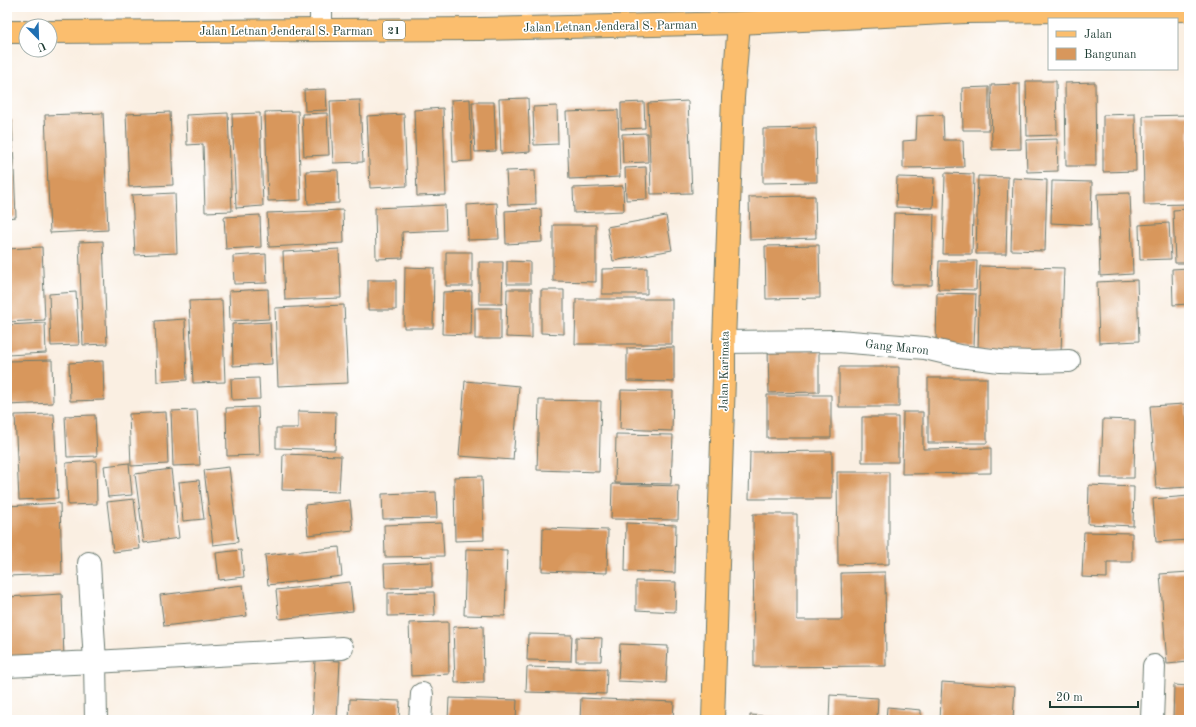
<svg xmlns="http://www.w3.org/2000/svg" width="1196" height="727" font-family="'Old Standard TT',serif">
	<style>
		.building { fill: #d8975c }
		.lines { fill: none; stroke-linecap: round; stroke-linejoin: round }
		.minor-casing { stroke: #6c7b71; stroke-width: 24 }
		.major-casing { stroke: #6c7b71; stroke-width: 24 }
		.highway-casing { stroke: #6c7b71; stroke-width: 24 }
		.minor { stroke: #fff; stroke-width: 22 }
		.major { stroke: #fbbe6e; stroke-width: 22 }
		.highway { stroke: #fbbe6e; stroke-width: 22 }
		.labels { text-anchor: middle; stroke-width: 3.5; stroke-linejoin: round; paint-order: stroke }
		.shield { fill: #fff; stroke: #627771; stroke-width: 1 }
		.shield-label { font-size: 11px; font-weight: bold; fill: #1f3d34 }
		.street-label { font-size: 12px; fill: #1f3d34; stroke: #fff }
	</style>
	<rect width="100%" height="100%" fill="#fff"/>
	<filter id="ink" filterUnits="userSpaceOnUse"><feTurbulence type="fractalNoise" baseFrequency=".025" numOctaves="2"/><feDisplacementMap in="SourceGraphic" scale="8" xChannelSelector="R" yChannelSelector="G"/><feConvolveMatrix kernelMatrix="1 2 1 2 8 2 1 2 1" color-interpolation-filters="sRGB"/></filter>
	<filter id="wash" filterUnits="userSpaceOnUse"><feTurbulence type="fractalNoise" baseFrequency=".012" numOctaves="4" result="noise"/><feDisplacementMap in="SourceGraphic" scale="16" xChannelSelector="R" yChannelSelector="G"/><feGaussianBlur stdDeviation="0.9" result="paint"/><feColorMatrix in="noise" values="0 0 0 0 0 0 0 0 0 0 0 0 0 0 0 0 0 1.4 0 .05"/><feComposite in="paint" operator="in"/></filter>
	<g filter="url(#wash)">
		<rect width="100%" height="100%" fill="#faefe2"/>
		<g id="blocks">
			<path class="building" d="M747,7H798V14H747Z
				M1026,81H1056L1057,135L1027,136Z
				M1095,82L1096,166H1066L1065,83Z
				M1020,84L1021,149L992,150L991,85Z
				M989,87V130H963L962,88Z
				M326,89L327,110L305,111L304,90Z
				M528,98L530,152L501,154L499,99Z
				M470,99L472,161L453,162L451,100Z
				M360,100L363,162L333,163L330,101Z
				M688,101L692,193L651,194L648,103Z
				M472,102H494L496,151L475,152Z
				M644,102L645,128L621,129V103Z
				M557,106L558,144L534,145L533,107Z
				M443,108L446,195L417,196L414,110Z
				M618,110L620,177L569,179L566,112Z
				M298,111L301,200L268,201L265,112Z
				M170,112L173,185L129,187L126,114Z
				M103,113L108,230L50,233L45,115Z
				M228,113L232,211L205,212L203,144L187,145L186,115Z
				M260,113L263,206L236,208L232,114Z
				M327,113L329,155L304,156L302,114Z
				M404,114L407,186L370,188L367,116Z
				M1135,114L1136,171L1103,172V115Z
				M943,115L944,140H963L964,167L903,168V141L916,140L917,116Z
				M1189,115V204L1144,205L1143,116Z
				M7,119H12L16,217L7,218Z
				M816,128L817,182L763,183V129Z
				M647,133L648,162L623,163L622,134Z
				M1057,139L1058,171L1027,172L1026,140Z
				M646,167L647,199L626,200L625,168Z
				M338,170L339,203L308,204L306,171Z
				M535,170L536,204L508,205L506,171Z
				M945,173L974,174L972,254H943Z
				M978,176L1008,177L1006,254H976Z
				M897,177L934,178L933,208L896,207Z
				M1013,178L1047,180L1045,251L1011,250Z
				M1052,181L1092,182L1091,225L1051,223Z
				M623,186L624,211L574,213L573,188Z
				M175,193L177,253L135,255L132,195Z
				M1130,193L1133,274L1100,276L1097,194Z
				M815,196L816,238L750,240L749,197Z
				M497,203L499,239L468,240L467,205Z
				M445,205L446,230L402,232L403,258L376,259L375,208Z
				M541,209L542,242L506,244L505,211Z
				M1189,209V263H1175L1173,210Z
				M343,210L344,243L269,247L267,213Z
				M894,213L934,214L932,285H892Z
				M260,215L261,247L226,249L224,217Z
				M666,216L672,250L613,261L607,227Z
				M1169,223L1171,259L1140,260L1139,225Z
				M553,225H596V282L553,281Z
				M103,241L107,344L83,345L79,242Z
				M819,245L820,298L766,299L765,246Z
				M42,247L45,320L7,322V249Z
				M339,249L341,298L285,300L283,252Z
				M446,252H472V286H446Z
				M266,254L267,283L234,284L233,256Z
				M507,261L530,262V284H507Z
				M939,261H977L976,290L938,289Z
				M479,262H503L502,304H479Z
				M980,266L1064,268L1061,352L978,350Z
				M405,267L434,268L433,328H404Z
				M647,268V294H602V269Z
				M1189,268V304L1173,305L1172,269Z
				M368,280H396V310H368Z
				M1137,280L1139,341L1099,343L1097,282Z
				M268,289L269,319L230,321L229,291Z
				M507,289H532V338L506,337Z
				M541,290H564V334L541,333Z
				M472,291L471,335L442,334L443,292Z
				M76,292L79,345L51,346L49,294Z
				M937,293L976,294L974,346H936Z
				M576,299H672V344H575Z
				M222,300L225,382L193,383L189,301Z
				M344,305L348,383L278,386L275,308Z
				M475,308H501V339H475Z
				M185,319L187,380L157,382L155,321Z
				M270,322L272,364L233,366L232,324Z
				M45,323L46,353L7,355V325Z
				M674,347V382L627,381V348Z
				M768,350H819V392L769,393Z
				M52,360L53,403L7,405V361Z
				M103,361L104,400L70,401L69,363Z
				M839,367H899V407H839Z
				M259,378L260,399L232,400L231,379Z
				M928,378H987V443H928Z
				M465,381L519,386L513,460L459,456Z
				M621,390L673,391L672,431L620,429Z
				M767,395H831V438H767Z
				M539,400L601,401L599,472L537,470Z
				M1185,404L1189,448V487L1156,489L1150,406Z
				M258,407L260,455L227,456L226,408Z
				M197,410L200,465L173,466L171,411Z
				M298,411L336,412L335,450L276,448V428H298Z
				M166,412L168,464L131,466L129,414Z
				M903,412H923V449L991,448V473L902,474Z
				M54,414L58,498L19,500L15,415Z
				M95,415L97,456L67,457L65,416Z
				M862,417H898V462H862Z
				M1103,419L1135,420L1134,478H1101Z
				M616,434L673,435L671,484L615,483Z
				M832,451V499H749L750,452Z
				M283,454L341,456L339,492L282,490Z
				M96,461L97,504L68,505L66,463Z
				M129,463L132,495L108,497L104,466Z
				M229,467L238,542L213,545L204,470Z
				M171,469L179,538L144,543L135,474Z
				M837,472H889V564L838,565Z
				M482,476L484,540L455,541L454,477Z
				M199,480L204,519L183,521L179,482Z
				M612,484L679,486L678,520L611,519Z
				M1089,485L1134,487L1133,526L1088,524Z
				M436,492L437,518L383,519L382,494Z
				M1189,496V540L1156,542L1153,499Z
				M134,499L140,549L113,552L107,502Z
				M350,500L353,530L308,535L305,505Z
				M60,503L62,574L7,576V506Z
				M753,514H797V620H842L841,573L885,572L886,666L754,667Z
				M442,523L444,556L385,557L384,525Z
				M626,523L676,525L675,573L625,571Z
				M543,528L608,530L607,573L542,571Z
				M1084,532L1132,533V562H1107V578L1082,577Z
				M339,547L342,576L268,585L265,555Z
				M466,549L507,550L505,616L464,615Z
				M241,550L244,577L219,580L216,553Z
				M432,562V587L385,588L384,564Z
				M1189,572V662L1167,664L1160,574Z
				M636,581L676,582L675,612L636,610Z
				M350,582L353,611L279,619L276,590Z
				M243,585L247,616L164,626L160,595Z
				M434,592L435,615L388,616V593Z
				M62,594L64,660L10,662L7,597Z
				M448,622L449,674L411,676L409,623Z
				M483,626L484,682L455,683L453,627Z
				M528,634L572,635L571,661L527,660Z
				M576,637L602,638L601,661H576Z
				M620,644L668,646L666,683L618,681Z
				M315,660L340,661L337,720H312Z
				M527,667L607,669L606,694L526,692Z
				M942,682L1015,687L1013,720H940Z
				M1174,685L1189,686V720H1173Z
				M830,695L878,698L877,720H829Z
				M449,698L517,700L516,720H448Z
				M581,698L674,702L673,720H580Z
				M350,699L400,701L399,720H349Z
				M887,707L921,710V720H886Z
				M750,715L812,719V720H750Z"/>
		</g>
	</g>
	<g filter="url(#ink)">
		<use href="#blocks" fill-opacity="0" stroke="#6c7b71" stroke-width="1"/>
		<g class="lines">
			<g class="minor-casing">
				<path id="minor" d="M321,30V7
					M724,342L838,341L925,348L959,356L1000,361L1033,362L1069,361
					M89,563L95,662L342,648
					M7,666L95,662L96,720
					M420,720L422,694
					M1152,720L1154,666"/>
			</g>
			<g class="major-casing">
				<path id="major" d="M713,720L724,378V342L733,98L739,23"/>
			</g>
			<g class="highway-casing">
				<path id="highway" d="M7,32H26
					M50,32L479,29L739,23L966,12L1189,10"/>
			</g>
			<use href="#minor" class="minor"/>
			<use href="#major" class="major"/>
			<use href="#highway" class="highway"/>
		</g>
	</g>
	<g class="labels">
		<rect class="shield" x="383" y="21" width="22" height="18" rx="3"/>
		<g class="shield-label">
			<text x="394" y="34">21</text>
		</g>
		<g class="street-label">
			<text transform="translate(610 26) rotate(-1)" y="4">Jalan Letnan Jenderal S. Parman</text>
			<text x="286" y="35">Jalan Letnan Jenderal S. Parman</text>
			<text transform="translate(897 347) rotate(6)" y="4">Gang Maron</text>
			<text transform="translate(724 371) rotate(-89)" y="4">Jalan Karimata</text>
		</g>
	</g>
	<rect width="1196" height="727" fill="none" stroke="#fff" stroke-width="24"/>
	<rect x="1048" y="18" width="130" height="52" fill="#ffffff" stroke="#a5b1ae"/>
	<rect x="1056" y="31" width="20" height="6" fill="#fbbe6e" stroke="#a5b1ae"/>
	<text x="1084" y="38" font-size="12" fill="#1f3d34">Jalan</text>
	<rect x="1056" y="48" width="20" height="12" fill="#d8975c" stroke="#a5b1ae"/>
	<text x="1084" y="58" font-size="12" fill="#1f3d34">Bangunan</text>
	<g transform="translate(38 38) rotate(157)"><circle r="19" fill="#ffffff" stroke="#a5b1ae"/>
	<path d="M0-3L7 15L0 10L-7 15Z" fill="#1f6fb2"/>
	<text y="-6" font-size="11" font-weight="bold" text-anchor="middle" fill="#1f3d34">U</text>
	</g>
	<path d="M1050 701v6h88v-6" fill="none" stroke="#1f3d34" stroke-width="2"/>
	<text x="1056" y="701" font-size="12" fill="#1f3d34" stroke="#ffffff" stroke-width="3" paint-order="stroke">20 m</text>
</svg>
